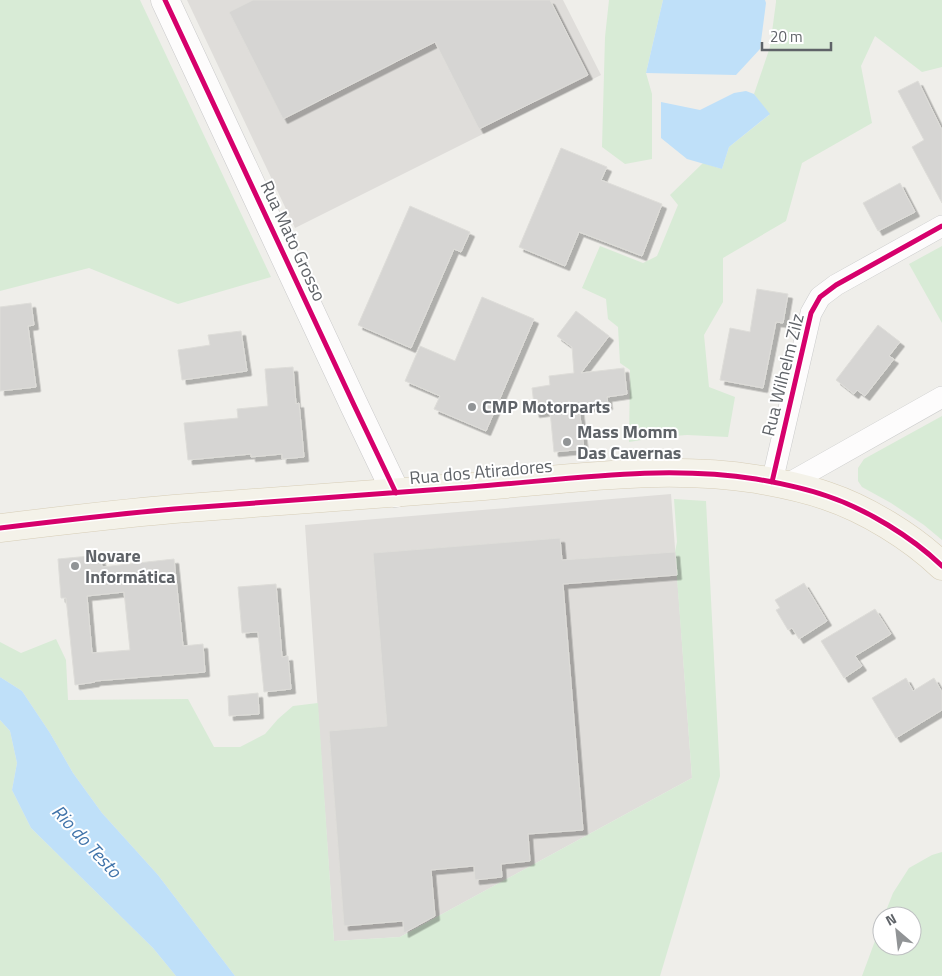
<svg xmlns="http://www.w3.org/2000/svg" width="942" height="976" font-family="'Titillium Web',sans-serif">
	<style>
		.industrial { fill: #dfddda }
		.green { fill: #d8ebd6 }
		.water { fill: #bfe0f9 }
		.building { fill: #d6d5d3; stroke: #deddd9; fill-rule: evenodd; filter: url(#shadow) }
		.lines { fill: none; stroke-linecap: round; stroke-linejoin: round }
		.street-casing { stroke: #cbcccc; stroke-width: 22 }
		.secondary-casing { stroke: #cacacb; stroke-width: 29 }
		.primary-casing { stroke: #d7ceb8; stroke-width: 29 }
		.street { stroke: #fdfcfc; stroke-width: 21 }
		.secondary { stroke: #fdfcfc; stroke-width: 28 }
		.primary { stroke: #f4f2e9; stroke-width: 28 }
		.cycleway-casing { stroke: #fff; stroke-width: 8 }
		.cycleway { stroke: #d6006c; stroke-width: 5 }
		.poi-dot { fill: #919496; stroke: #fff; stroke-width: 2 }
		.labels { text-anchor: middle; stroke-width: 4; stroke-linejoin: round; paint-order: stroke }
		.street-label { font-size: 18px; fill: #5f6368; stroke: #fff }
		.poi-label { font-size: 18px; font-weight: bold; fill: #5f6368; stroke: #fff; text-anchor: start }
		.water-label { font-size: 19px; font-style: italic; fill: #4174aa; stroke: #fff }
	</style>
	<defs>
		<filter id="shadow"><feDropShadow dx="4.5" dy="4.5" stdDeviation="0" flood-color="#0004"/></filter>
	</defs>
	<rect width="100%" height="100%" fill="#efeeea"/>
	<path class="industrial" d="M187,0H563L601,75L295,228Z
		M671,494L692,778L400,937L334,941L305,525Z"/>
	<path class="green" d="M0,0H140L271,277L178,304L89,268L0,291Z
		M609,0H663L646,73L652,94V159L625,164L602,147L605,37Z
		M776,0H942V67L922,72L875,36L861,66L872,123L802,163L786,221L723,258V302L704,335L709,387L735,397L728,437L687,435L660,437L629,442L630,370L620,363L618,327L608,319L606,299L582,288L600,246L643,263L657,256L678,205L670,195L703,163L722,169L729,147L769,115L754,94L770,47L776,2Z
		M942,246V323L909,264Z
		M942,416V540L924,525L891,503L862,487L858,481V468L864,459Z
		M674,499L706,501L720,776L660,976H235L158,875L102,813L73,773L50,733L22,691L0,677V642L21,653L56,639L66,660L68,700L188,699L214,747H240L265,734L278,719L293,706L318,703L334,941L400,937L692,778L675,552L677,542Z
		M0,720L10,731L17,763L12,790L31,828L153,948L176,976H0Z
		M942,852V976H862L882,922V946H912V916H884L893,893L909,868L932,855Z"/>
	<path class="water" d="M663,0H765L766,3L760,49L736,75L646,73Z
		M746,91L754,94L770,114L729,147L722,169L687,159L661,138V102L700,110L734,93Z
		M0,677L22,691L50,733L73,773L102,813L158,875L235,976H176L153,948L31,828L12,790L17,763L10,731L0,720Z"/>
	<path class="building" d="M253,0H550L588,75L479,129L435,42L283,119L229,12Z
		M918,81L942,130V203L912,147L924,140L898,91Z
		M561,148L607,167L601,180L662,204L642,256L579,232L565,266L519,247Z
		M900,183L915,212L878,231L863,203Z
		M410,206L470,232L461,252L454,249L411,348L358,325Z
		M757,289L788,294L783,323L776,322L763,388L720,380L730,328L750,332Z
		M482,297L534,319L486,431L434,409L440,396L405,381L420,346L455,361Z
		M31,303L34,325L28,326L36,387L0,391V307Z
		M576,311L609,336L581,373L624,368L627,394L607,397L608,405L579,408L584,449L554,452L550,411L535,413L532,388L550,385L549,376L574,373L572,347L557,336Z
		M878,325L900,342L889,356L894,359L865,396L857,390L854,394L836,380Z
		M241,331L247,371L182,380L178,350L210,345L208,335Z
		M293,367L296,404L299,403L304,457L282,459V454L251,457V454L188,460L184,423L238,418L237,409L268,406L265,369Z
		M560,538L562,560L675,552L677,575L563,584L583,830L528,834L530,861L501,864L502,877L475,880L474,866L431,870L435,916L404,933L403,921L344,926L329,731L387,726L373,553Z
		M100,555L102,567L174,559L183,646L203,644L205,672L95,681V682L75,685L66,598H61L58,559ZM124,592L130,650L92,653L87,596Z
		M804,583L827,621L799,639L792,628L788,630L776,610L780,608L775,600Z
		M276,584L282,657L288,656L291,689L264,692L258,632L242,633L238,587Z
		M875,609L891,634L855,656L862,666L844,678L821,641Z
		M906,678L913,691L934,678L942,692V710L896,738L872,698Z
		M258,693L259,714L229,716L228,696Z"/>
	<g class="lines">
		<g class="street-casing">
			<path id="street" d="M772,482L811,313L820,297L836,285L942,226
				M786,485L942,397"/>
		</g>
		<g class="secondary-casing">
			<path id="secondary" d="M165,0L354,405L396,493"/>
		</g>
		<g class="primary-casing">
			<path id="primary" d="M0,528C58,521 116,514 174,509C273,501 371,495 470,487C565,480 660,464 756,479C779,483 804,488 827,496C866,509 912,537 942,566"/>
		</g>
		<use href="#street" class="street"/>
		<use href="#secondary" class="secondary"/>
		<use href="#primary" class="primary"/>
		<g class="cycleway-casing">
			<path id="cycleway" d="M165,0L354,405L396,493
				M772,482L811,313L820,297L836,285L942,226
				M0,528C58,521 116,514 174,509C273,501 371,495 470,487C565,480 660,464 756,479C779,483 804,488 827,496C866,509 912,537 942,566"/>
		</g>
		<use href="#cycleway" class="cycleway"/>
	</g>
	<g class="poi-dot">
		<circle cx="472" cy="407" r="5"/>
		<circle cx="567" cy="442" r="5"/>
		<circle cx="75" cy="566" r="5"/>
	</g>
	<g class="labels">
		<g class="street-label">
			<text transform="translate(293 241) rotate(65)" y="6">Rua Mato Grosso</text>
			<text transform="translate(783 375) rotate(-76)" y="6">Rua Wilhelm Zilz</text>
			<text transform="translate(481 472) rotate(-5)" y="6">Rua dos Atiradores</text>
		</g>
		<g class="poi-label">
			<text x="482" y="413">CMP Motorparts</text>
			<text x="577" y="438">Mass Momm<tspan x="577" dy="21">Das Cavernas</tspan></text>
			<text x="85" y="562">Novare<tspan x="85" dy="21">Informática</tspan></text>
		</g>
		<g class="water-label">
			<text transform="translate(87 841) rotate(47)" y="7">Rio do Testo</text>
		</g>
	</g>
	<g transform="translate(897 931) rotate(332)"><circle r="24" fill="#ffffff" stroke="#bfc1c3"/>
	<path d="M0-4L9 19L0 12L-9 19Z" fill="#919496"/>
	<text y="-8" font-size="14" font-weight="bold" text-anchor="middle" fill="#5f6368">N</text>
	</g>
	<path d="M762 42v8h69v-8" fill="none" stroke="#5f6368" stroke-width="2.5"/>
	<text x="770" y="42" font-size="15" fill="#5f6368" stroke="#ffffff" stroke-width="4" paint-order="stroke">20 m</text>
</svg>
